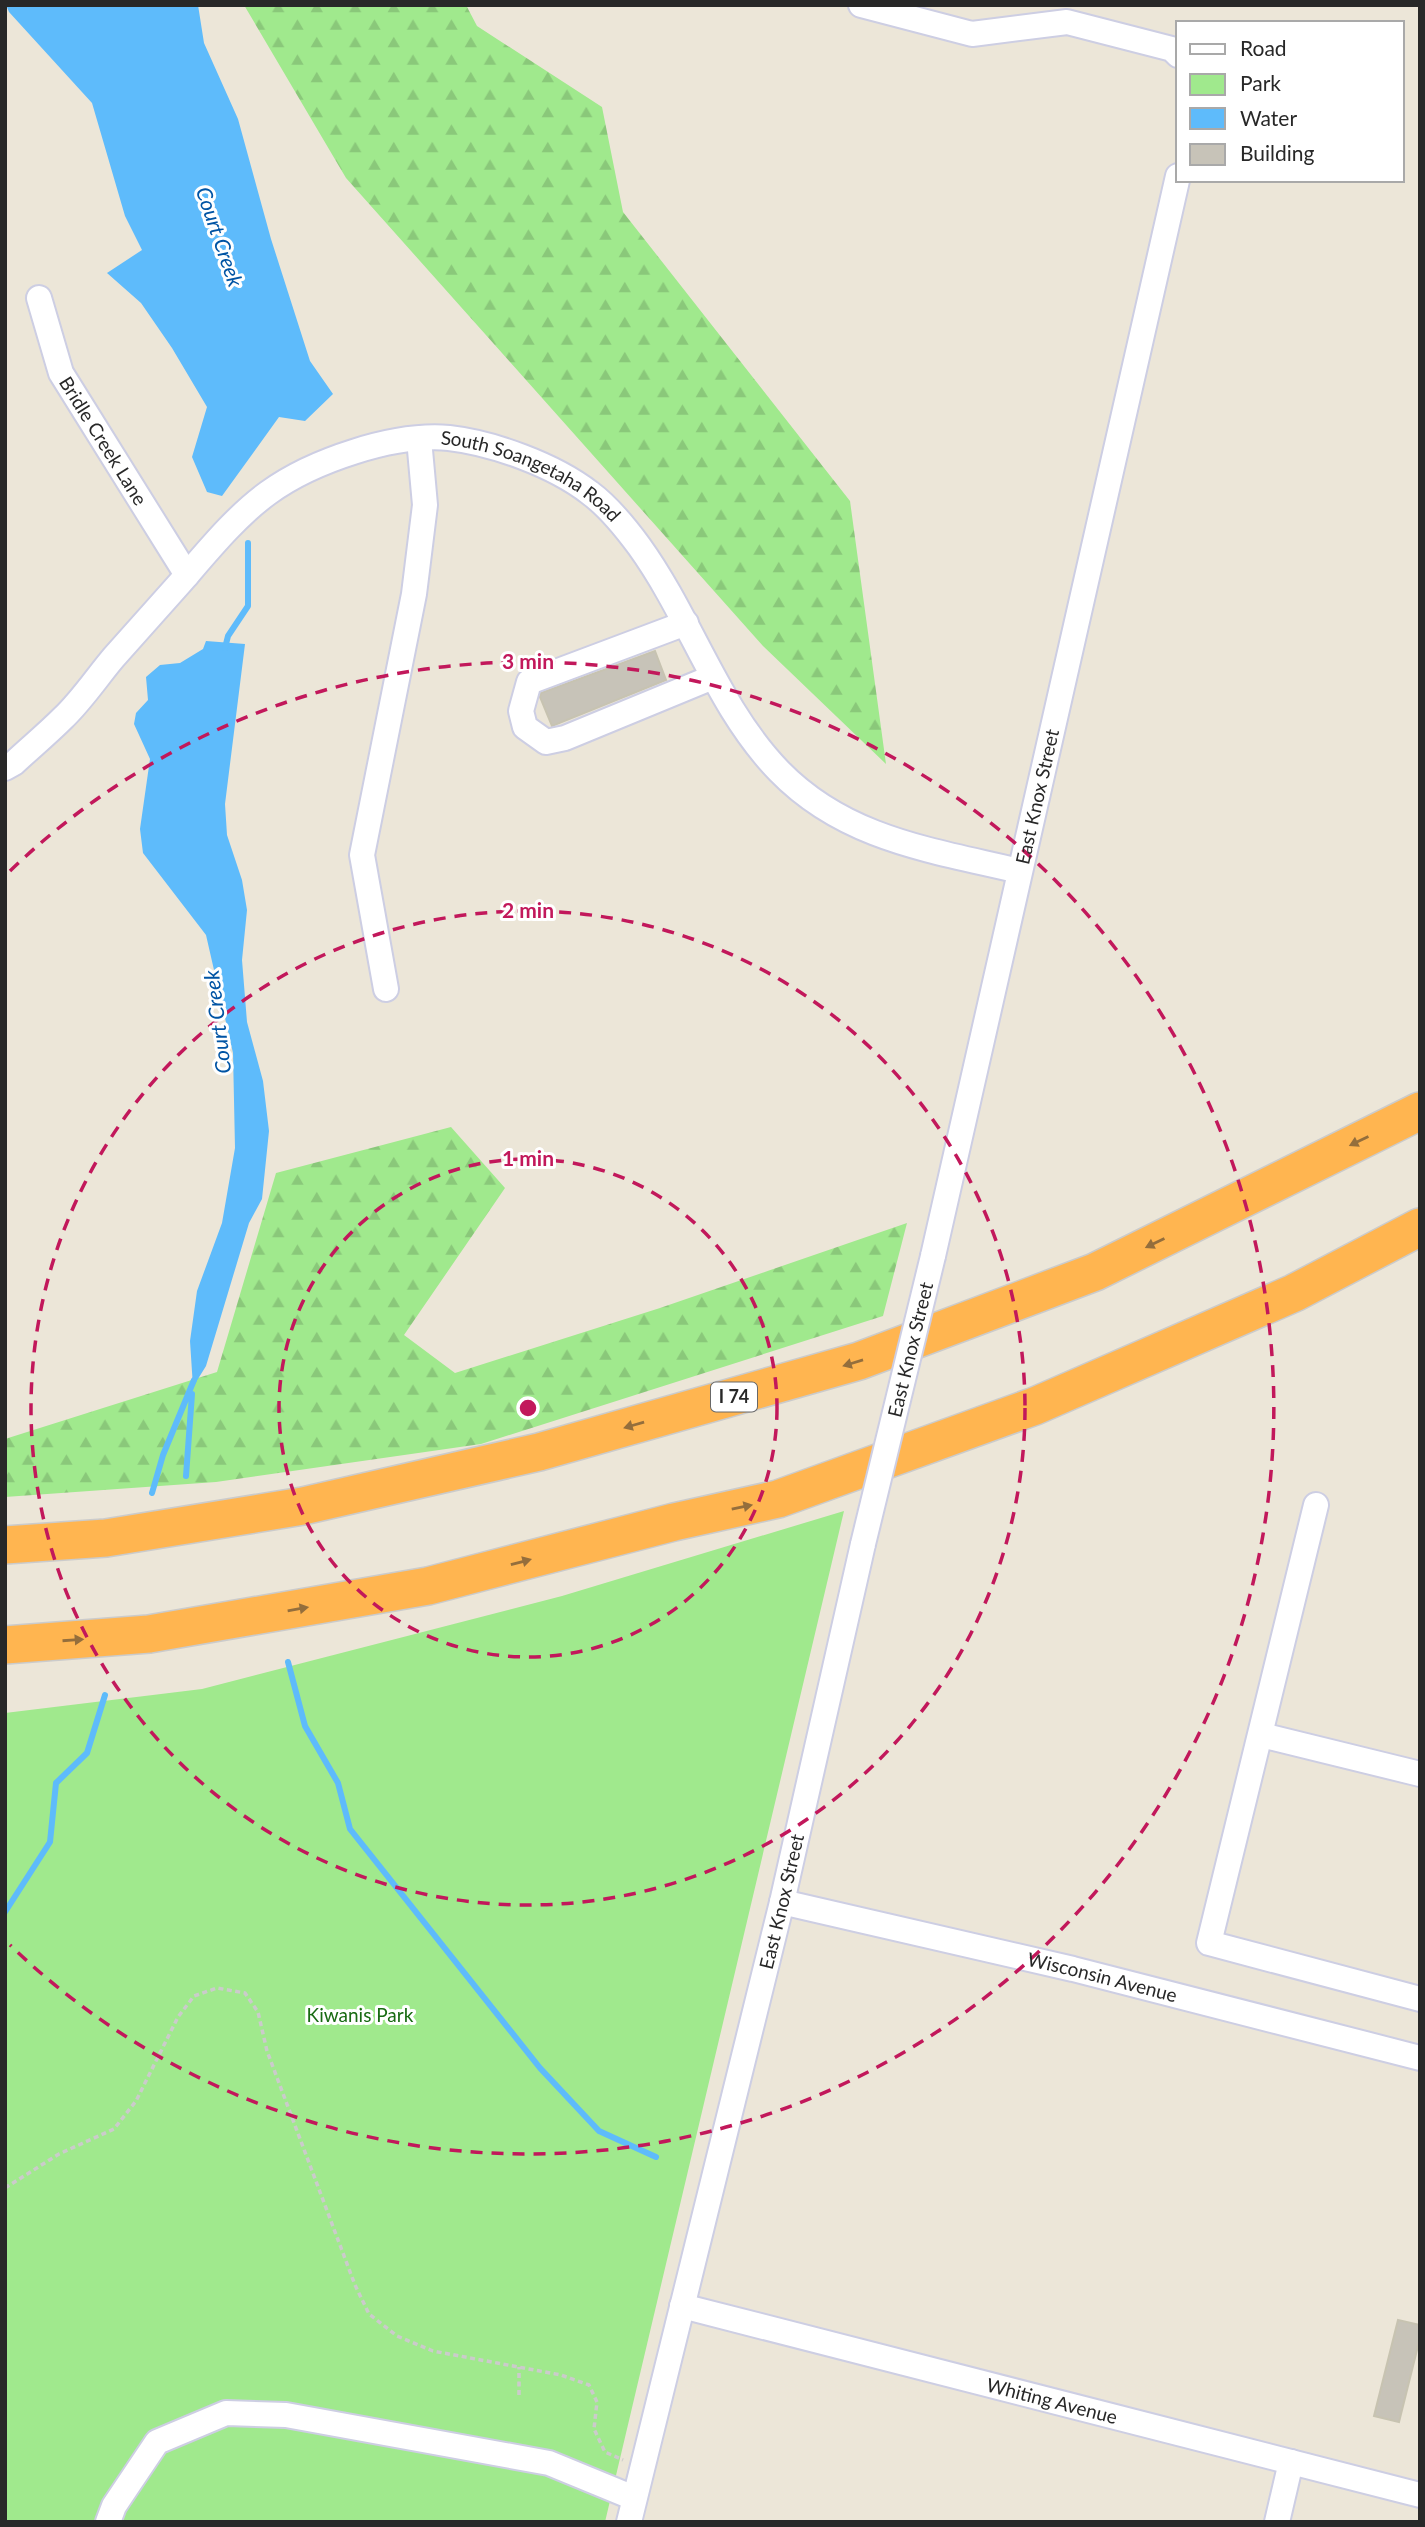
<svg xmlns="http://www.w3.org/2000/svg" width="1425" height="2527" font-family="Lato,sans-serif">
	<style>
		.forest { fill: url(#forest-firs) }
		.park { fill: #a0e98d }
		.water { fill: #5ebbfb }
		.lines { fill: none; stroke-linecap: round; stroke-linejoin: round }
		.stream { stroke: #5ebbfb; stroke-width: 6 }
		.building { fill: #c7c3b8; stroke: #c7c3b1; stroke-width: 2 }
		.minor-casing { stroke: #cdcee3; stroke-width: 28 }
		.highway-casing { stroke: #cbcbcb; stroke-width: 40 }
		.path { stroke: #cbcbcb; stroke-width: 3.5; stroke-dasharray: 5 3.5; stroke-linecap: butt }
		.minor { stroke: #fff; stroke-width: 24 }
		.highway { stroke: #ffb550; stroke-width: 37 }
		.minor-bridge-casing { stroke: #cdcee3; stroke-width: 28; stroke-linecap: butt }
		.minor-bridge { stroke: #fff; stroke-width: 24 }
		.oneway { fill: #946e3c }
		.ring { fill: none; stroke: #c2185b; stroke-width: 3.5; stroke-dasharray: 12 9 }
		.labels { text-anchor: middle; stroke-width: 6; stroke-linejoin: round; paint-order: stroke }
		.shield { fill: #fff; stroke: #686868; stroke-width: 2 }
		.shield-label { font-size: 18px; font-weight: bold; fill: #282828 }
		.street-label { font-size: 19px; fill: #282828; stroke: #fff }
		.park-label { font-size: 19px; fill: #186b12; stroke: #fff }
		.water-label { font-size: 21px; font-style: italic; fill: #0054a4; stroke: #fff }
		.centre { fill: #c2185b; stroke: #fff; stroke-width: 3.5 }
		.ring-label { font-size: 21px; text-anchor: middle; font-weight: bold; fill: #c2185b; stroke: #fff; stroke-width: 6; stroke-linejoin: round; paint-order: stroke }
	</style>
	<defs>
		<pattern id="forest-firs" width="22" height="20" patternUnits="userSpaceOnUse" patternTransform="scale(1.75)"><rect width="22" height="20" fill="#a0e98d"/><path d="M5 1l3.5 6h-7zM16 11l3.5 6h-7z" fill="#8ac87a"/></pattern>
	</defs>
	<rect width="100%" height="100%" fill="#ece6d8"/>
	<path class="forest" d="M244,5H466L477,26L602,107L623,212L850,501L886,764L763,646L346,178Z
		M451,1127L505,1188L404,1335L455,1373L660,1308L907,1223L883,1316L481,1444L216,1482L5,1497V1439L217,1372L276,1173Z"/>
	<path class="park" d="M844,1511L605,2522H5V1713L202,1689L562,1596Z"/>
	<path class="water" d="M6,5H198L204,43L238,119L271,239L310,361L333,394L305,421L279,417L222,496L207,492L192,457L207,407L172,348L141,303L107,273L142,250L125,216L92,103L9,12Z
		M206,641L245,644L225,804L227,835L242,880L247,910L242,960L247,1022L263,1081L269,1131L262,1199L249,1223L206,1366L193,1387L190,1341L197,1291L222,1223L235,1148L233,1053L206,935L143,853L140,829L150,759L134,724L136,713L148,700L146,677L160,665L180,663L203,649Z"/>
	<g class="lines">
		<path class="stream" d="M225,648L228,636L248,606V543
			M186,1476L192,1394
			M152,1493L163,1455L194,1380
			M288,1662L305,1726L338,1783L350,1829L540,2068L599,2131L656,2157
			M5,1912L50,1842L56,1783L87,1753L105,1695"/>
	</g>
	<path class="building" d="M655,651L666,680L552,726L540,697L541,693Z
		M1398,2320L1420,2325V2338L1399,2422L1374,2416Z"/>
	<g class="lines">
		<g class="minor-casing">
			<g id="minor">
				<path d="M861,5L972,34L1067,22L1172,49L1178,55"/>
				<path id="s1" d="M39,298L61,373L187,575"/>
				<path d="M686,623L529,682L521,711L525,727L546,742L565,738L713,677"/>
				<path id="s2" d="M5,768L14,763C30,748 47,734 63,718C82,700 97,677 114,657C136,632 158,608 180,583C207,552 235,517 268,493C312,461 394,433 449,438C493,443 554,465 590,493C609,507 625,527 639,546C691,618 717,707 779,771C845,839 931,850 1019,871"/>
				<path d="M386,989L362,855L414,594L425,505L419,439"/>
				<path id="s3" d="M933,1256L1178,176"/>
				<path d="M1316,1505L1209,1943L1420,1999"/>
				<path d="M1261,1735L1420,1774"/>
				<path id="s4" d="M782,1902L1073,1969L1420,2058"/>
				<path id="s5" d="M682,2306L1420,2495"/>
				<path d="M108,2522L114,2506L157,2442L226,2413L286,2415L549,2463L634,2498"/>
				<path id="s6" d="M629,2522L782,1902L863,1544"/>
				<path d="M1277,2522L1291,2462"/>
			</g>
		</g>
		<g class="highway-casing">
			<path id="highway" d="M5,1545L106,1538L303,1506L539,1452L859,1361L1095,1272L1420,1111
				M5,1645L149,1634L428,1586L674,1522L778,1499L1035,1406L1294,1293L1420,1227"/>
		</g>
		<path class="path" d="M5,2188L59,2154L114,2129L136,2101L178,2017L194,1996L217,1988L245,1993L258,2012L267,2051L355,2285L369,2314L397,2336L433,2351L561,2375L589,2385L597,2402L594,2429L605,2452L623,2460
			M519,2395V2367"/>
		<use href="#minor" class="minor"/>
		<use href="#highway" class="highway"/>
		<g class="minor-bridge-casing">
			<g id="minor-bridge">
				<path id="s7" d="M863,1544L933,1256"/>
			</g>
		</g>
		<use href="#minor-bridge" class="minor-bridge"/>
	</g>
	<defs><path id="oneway-solid" d="M-6-.8H1V-3.2L6.5 0L1 3.2V.8H-6Z" transform="scale(1.75)"/></defs>
	<g class="oneway">
		<use href="#oneway-solid" transform="translate(1359 1141) rotate(154)"/>
		<use href="#oneway-solid" transform="translate(1155 1243) rotate(154)"/>
		<use href="#oneway-solid" transform="translate(853 1363) rotate(163)"/>
		<use href="#oneway-solid" transform="translate(634 1425) rotate(164)"/>
		<use href="#oneway-solid" transform="translate(742 1507) rotate(-12)"/>
		<use href="#oneway-solid" transform="translate(521 1562) rotate(-15)"/>
		<use href="#oneway-solid" transform="translate(298 1609) rotate(-10)"/>
		<use href="#oneway-solid" transform="translate(73 1640) rotate(-4)"/>
	</g>
	<g class="ring">
		<circle cx="528" cy="1408" r="249"/>
		<circle cx="528" cy="1408" r="497"/>
		<path d="M10 871A746 746 0 1 1 10 1945"/>
	</g>
	<g class="labels">
		<rect class="shield" x="711" y="1382.5" width="46" height="29" rx="5"/>
		<g class="shield-label">
			<text x="734" y="1403">I 74</text>
		</g>
		<g class="street-label">
			<text dy="7" stroke="none"><textPath href="#s1" startOffset="158">Bridle Creek Lane</textPath></text>
			<text dy="7" stroke="none"><textPath href="#s2" startOffset="665">South Soangetaha Road</textPath></text>
			<text dy="7" stroke="none"><textPath href="#s3" startOffset="471">East Knox Street</textPath></text>
			<text dy="7" stroke="none"><textPath href="#s7" startOffset="200">East Knox Street</textPath></text>
			<text dy="7" stroke="none"><textPath href="#s6" startOffset="639">East Knox Street</textPath></text>
			<text dy="7" stroke="none"><textPath href="#s4" startOffset="329">Wisconsin Avenue</textPath></text>
			<text dy="7" stroke="none"><textPath href="#s5" startOffset="382">Whiting Avenue</textPath></text>
		</g>
		<g class="park-label">
			<text x="360" y="2022">Kiwanis Park</text>
		</g>
		<g class="water-label">
			<text transform="translate(219 237) rotate(71)" y="7">Court Creek</text>
			<text transform="translate(218 1022) rotate(-97)" y="7">Court Creek</text>
		</g>
	</g>
	<circle cx="528" cy="1408" r="10" class="centre"/>
	<g class="ring-label">
		<text x="528" y="669">3 min</text>
		<text x="528" y="918">2 min</text>
		<text x="528" y="1166">1 min</text>
	</g>
	<rect width="1425" height="2527" fill="none" stroke="#282828" stroke-width="14"/>
	<rect x="1176" y="21" width="228" height="161" fill="#ffffff" stroke="#a9a9a9" stroke-width="2"/>
	<rect x="1190" y="44" width="35" height="10" fill="#ffffff" stroke="#a9a9a9" stroke-width="2"/>
	<text x="1240" y="56" font-size="21" fill="#282828">Road</text>
	<rect x="1190" y="74" width="35" height="21" fill="#a0e98d" stroke="#a9a9a9" stroke-width="2"/>
	<text x="1240" y="91" font-size="21" fill="#282828">Park</text>
	<rect x="1190" y="108" width="35" height="21" fill="#5ebbfb" stroke="#a9a9a9" stroke-width="2"/>
	<text x="1240" y="126" font-size="21" fill="#282828">Water</text>
	<rect x="1190" y="144" width="35" height="21" fill="#c7c3b8" stroke="#a9a9a9" stroke-width="2"/>
	<text x="1240" y="161" font-size="21" fill="#282828">Building</text>
</svg>
